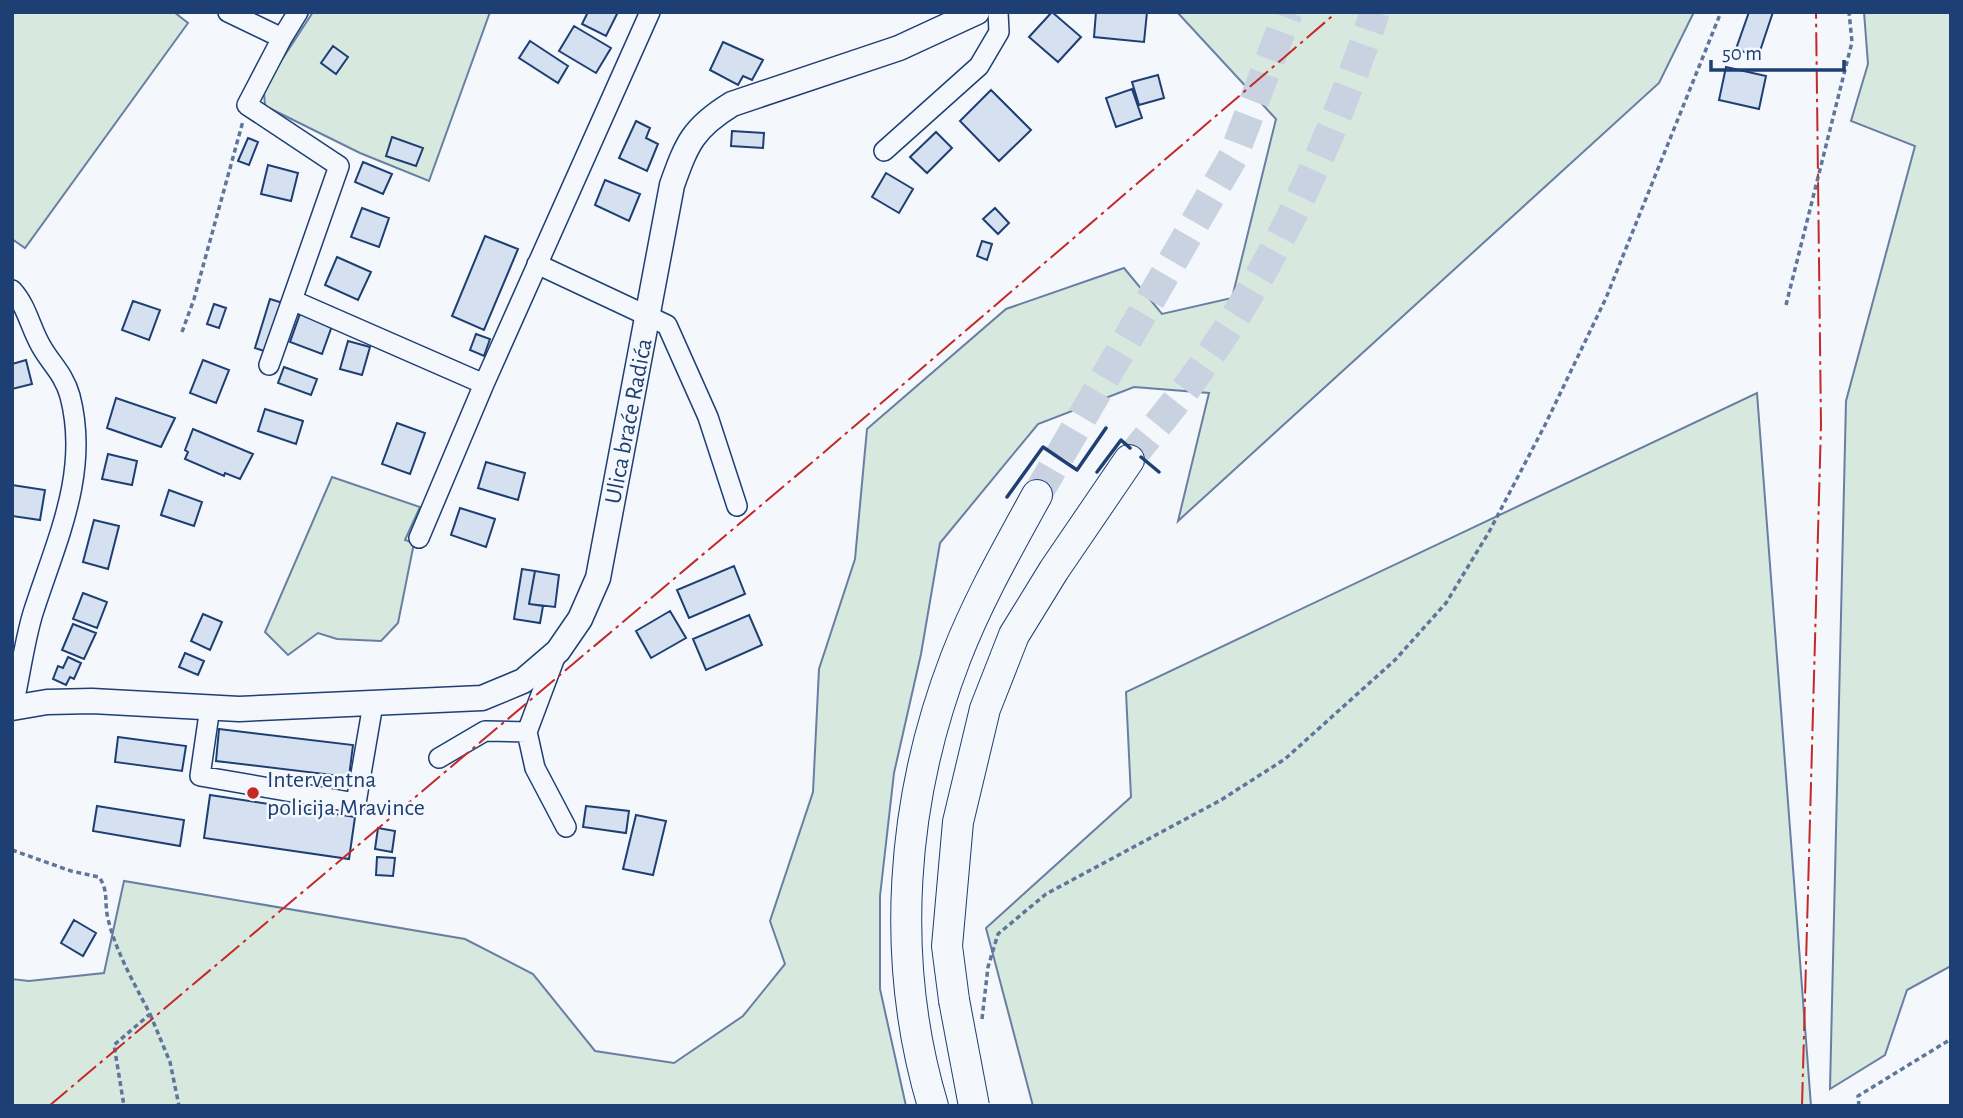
<svg xmlns="http://www.w3.org/2000/svg" width="1963" height="1118" font-family="'Alegreya Sans',sans-serif">
	<style>
		.green { fill: #d7e8df; stroke: #687fa3; stroke-width: 2 }
		.building { fill: #d5e0f0; stroke: #1d3f73; stroke-width: 2 }
		.lines { fill: none; stroke-linecap: round; stroke-linejoin: round }
		.highway-tunnel { stroke: #c9d2e0; stroke-width: 30; stroke-dasharray: 30 15; stroke-linecap: butt }
		.minor-casing { stroke: #1d3f73; stroke-width: 22 }
		.major-casing { stroke: #1d3f73; stroke-width: 27 }
		.highway-casing { stroke: #1d3f73; stroke-width: 32 }
		.path { stroke: #5e769c; stroke-width: 3.5; stroke-dasharray: 5 3.5; stroke-linecap: butt }
		.minor { stroke: #f4f7fb; stroke-width: 19 }
		.major { stroke: #f4f7fb; stroke-width: 24 }
		.highway { stroke: #f4f7fb; stroke-width: 30 }
		.highway-bridge-casing { stroke: #1d3f73; stroke-width: 32; stroke-linecap: butt }
		.highway-bridge { stroke: #f4f7fb; stroke-width: 30 }
		.wall { stroke: #1d3f73; stroke-width: 3.5 }
		.power { stroke: #c62828; stroke-width: 2; stroke-dasharray: 24 5 3.5 5; stroke-linecap: butt }
		.poi-dot { fill: #c62828; stroke: #f4f7fb; stroke-width: 2.5 }
		.labels { text-anchor: middle; stroke-width: 5; stroke-linejoin: round; paint-order: stroke }
		.street-label { font-size: 24px; fill: #1d3f73; stroke: #f4f7fb }
		.poi-label { font-size: 24px; fill: #1d3f73; stroke: #f4f7fb; text-anchor: start }
	</style>
	<rect width="100%" height="100%" fill="#f4f7fb"/>
	<path class="green" d="M12,12H174L188,23L25,248L12,239Z
		M313,12H490L429,181L360,153L265,106L264,92L268,81Z
		M1177,12H1694L1659,83L1178,521L1209,393L1134,387L1038,424L940,543L921,654L894,773L880,896V989L906,1106H12V979L29,981L104,973L124,881L465,939L533,974L595,1051L674,1063L743,1016L785,964L770,921L813,792L819,669L855,559L867,429L1006,309L1124,268L1162,314L1232,298L1276,119Z
		M1864,12H1951V966L1907,990L1885,1055L1830,1089L1846,401L1915,146L1851,121L1868,64Z
		M1757,393L1811,1106H1033L986,928L1131,797L1126,692Z
		M332,477L420,507L405,540L414,543L398,623L381,641L337,639L318,633L288,655L265,632Z"/>
	<path class="building" d="M588,12H618L606,36L582,24Z
		M1052,12L1081,37L1058,62L1029,37Z
		M1096,12H1147L1144,42L1094,37Z
		M1749,12H1773L1758,57L1736,49Z
		M574,26L611,48L596,73L559,51Z
		M530,41L568,66L558,83L519,58Z
		M723,42L763,60L752,80L743,76L738,85L710,70Z
		M333,46L348,57L336,74L321,63Z
		M1726,67L1766,76L1759,109L1719,100Z
		M1158,75L1164,98L1139,105L1132,82Z
		M1132,89L1142,118L1116,127L1106,98Z
		M991,90L1031,130L999,161L960,121Z
		M636,121L650,128L646,138L658,144L647,171L619,158Z
		M732,131L764,133L763,148L731,146Z
		M936,132L952,148L927,173L910,157Z
		M392,137L423,148L416,166L386,156Z
		M248,138L258,142L249,165L238,161Z
		M363,162L392,174L383,194L355,182Z
		M268,165L298,173L291,201L261,194Z
		M886,173L913,189L899,213L872,197Z
		M605,180L640,194L629,221L595,205Z
		M362,208L389,218L379,247L351,237Z
		M995,208L1009,223L998,234L983,219Z
		M485,236L518,249L484,330L452,316Z
		M982,241L992,244L987,260L977,256Z
		M337,257L371,272L358,300L325,285Z
		M270,299L283,303L267,352L255,348Z
		M133,301L160,310L149,340L122,330Z
		M214,304L226,308L219,328L207,324Z
		M301,311L333,323L322,354L290,342Z
		M476,334L490,339L484,356L470,350Z
		M348,341L370,347L362,375L340,369Z
		M26,360L32,384L12,389V364Z
		M203,360L229,370L216,403L190,393Z
		M284,367L317,379L311,395L278,383Z
		M116,398L175,418L161,447L107,428Z
		M265,409L303,421L296,444L258,431Z
		M397,423L425,433L410,474L382,464Z
		M193,429L253,454L240,479L225,473L224,476L185,459L188,452L185,450Z
		M108,454L137,461L132,485L102,479Z
		M486,462L525,473L518,500L478,488Z
		M12,485L45,490L40,520L12,516Z
		M169,490L202,502L194,526L161,515Z
		M460,508L495,519L486,547L451,535Z
		M94,520L119,526L108,569L83,562Z
		M734,566L745,594L689,618L677,590Z
		M522,569L535,571L529,604L543,606L540,623L514,619Z
		M535,571L559,575L555,607L529,604Z
		M83,593L107,602L97,628L73,619Z
		M670,611L686,638L651,658L636,631Z
		M203,614L222,622L210,650L191,641Z
		M749,615L762,645L706,670L693,639Z
		M73,624L96,633L84,659L62,650Z
		M185,653L204,661L198,675L179,667Z
		M68,657L81,663L74,679L70,677L66,685L53,679L58,666L63,668Z
		M219,729L353,745L349,777L216,761Z
		M118,737L186,746L182,771L115,762Z
		M210,795L355,817L349,859L204,838Z
		M97,806L184,820L180,846L93,831Z
		M586,806L629,811L626,833L583,827Z
		M636,815L666,821L653,875L623,869Z
		M378,828L395,831L392,852L375,849Z
		M377,857L395,858L393,876L376,875Z
		M74,920L96,933L83,956L61,943Z"/>
	<g class="lines">
		<path class="highway-tunnel" d="M1129,460C1152,431 1177,402 1198,372C1276,264 1333,138 1375,12
			M1037,495L1233,157L1288,12"/>
		<g class="minor-casing">
			<path id="minor" d="M228,12L282,38L247,105L339,166L292,300L484,384
				M282,38L298,12
				M884,151L979,66L999,32L998,12
				M537,264L667,325L708,417L737,506
				M12,290C27,306 30,327 41,346C51,364 64,374 70,396C90,473 56,541 33,613C24,643 20,676 13,707
				M269,365L292,300
				M419,538L484,384L650,12
				M557,652L527,732L535,768L566,827
				M210,707L200,776L356,803L373,704
				M439,758L485,731L527,732"/>
		</g>
		<g class="major-casing">
			<path id="major" d="M12,708L47,702L92,701L239,709L482,698L523,681L558,651L580,619L598,578L672,185C687,143 693,128 732,104L899,48L977,12"/>
		</g>
		<g class="highway-casing">
			<path id="highway" d="M954,1000L947,946L958,822L985,709L1014,635L1054,570L1129,460
				M933,1106C889,959 901,799 956,657C978,600 1008,548 1037,495"/>
		</g>
		<path class="path" d="M1786,305L1852,42L1849,12
			M182,332L194,299L243,121
			M12,850L71,871L99,877C109,891 104,903 108,919C116,952 134,983 150,1014L114,1045L124,1106
			M150,1014L170,1062L179,1106
			M982,1019L988,967L998,934L1046,894L1221,800L1285,759L1395,660L1446,603L1489,532L1545,425L1606,298L1721,12
			M1859,1106L1858,1096L1951,1039"/>
		<use href="#minor" class="minor"/>
		<use href="#major" class="major"/>
		<use href="#highway" class="highway"/>
		<g class="highway-bridge-casing">
			<path id="highway-bridge" d="M954,1000L974,1106"/>
		</g>
		<use href="#highway-bridge" class="highway-bridge"/>
		<path class="wall" d="M1141,457L1159,472
			M1097,472L1121,440L1130,448
			M1007,497L1043,447L1077,470L1106,428"/>
		<path class="power" d="M49,1106L822,454L1337,12
			M1802,1106L1821,425L1816,12"/>
	</g>
	<circle class="poi-dot" cx="253" cy="793" r="7"/>
	<g class="labels">
		<g class="street-label">
			<text transform="translate(628 421) rotate(-79)" y="8">Ulica braće Radića</text>
		</g>
		<g class="poi-label">
			<text x="267" y="787">Interventna<tspan x="267" dy="28">policija Mravince</tspan></text>
		</g>
	</g>
	<rect width="1963" height="1118" fill="none" stroke="#1d3f73" stroke-width="28"/>
	<path d="M1711 60v10h133v-10" fill="none" stroke="#1d3f73" stroke-width="3.5"/>
	<text x="1722" y="60" font-size="21" fill="#1d3f73" stroke="#f4f7fb" stroke-width="5" paint-order="stroke">50 m</text>
</svg>
